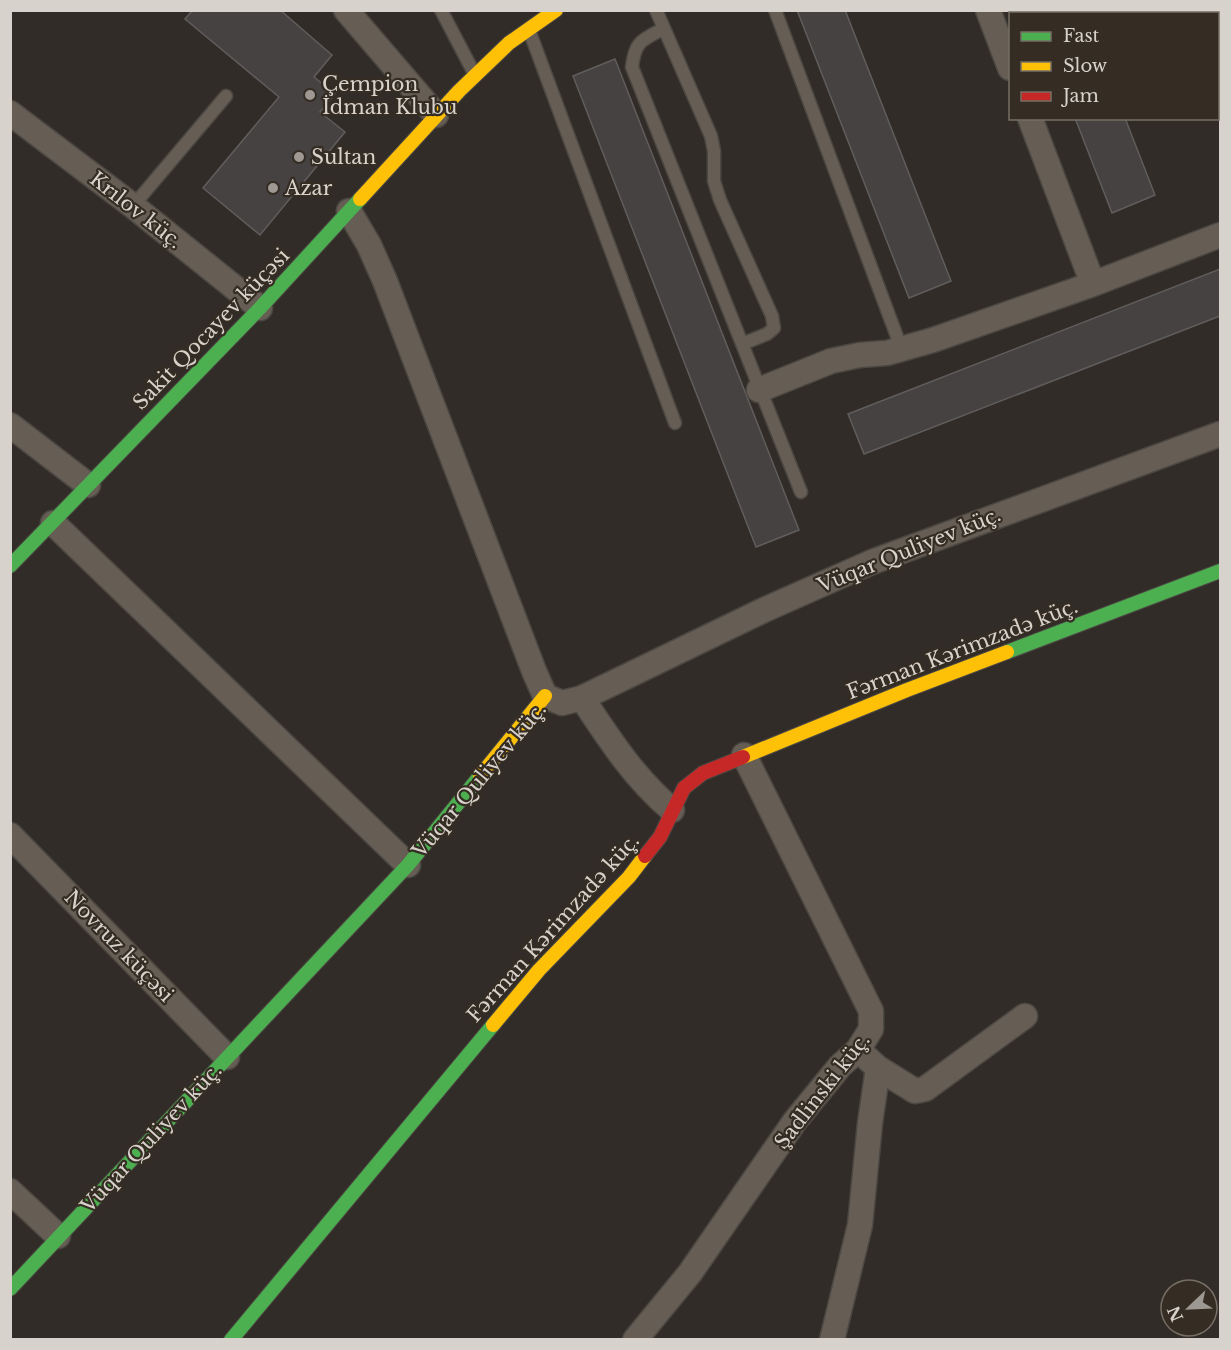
<svg xmlns="http://www.w3.org/2000/svg" width="1231" height="1350" font-family="'Libre Baskerville',serif">
	<style>
		.building { fill: #454241; stroke: #605d5d; stroke-width: 1.5 }
		.lines { fill: none; stroke-linecap: round; stroke-linejoin: round }
		.lane-casing { stroke: #4b4742; stroke-width: 15 }
		.street-casing { stroke: #4b4742; stroke-width: 27 }
		.fast-casing { stroke: #4b4742; stroke-width: 16 }
		.slow-casing { stroke: #4b4742; stroke-width: 16 }
		.jam-casing { stroke: #4b4742; stroke-width: 16 }
		.lane { stroke: #665e54; stroke-width: 12 }
		.street { stroke: #665e54; stroke-width: 24 }
		.fast { stroke: #4caf50; stroke-width: 14 }
		.slow { stroke: #ffc107; stroke-width: 14 }
		.jam { stroke: #c62828; stroke-width: 14 }
		.poi-dot { fill: #9d9892; stroke: #352d23; stroke-width: 2 }
		.labels { text-anchor: middle; stroke-width: 4.5; stroke-linejoin: round; paint-order: stroke }
		.poi-label { font-size: 20px; fill: #d7d2cb; stroke: #352d23; text-anchor: start }
		.street-label { font-size: 20px; fill: #d7d2cb; stroke: #352d23 }
	</style>
	<rect width="100%" height="100%" fill="#312c27"/>
	<path class="building" d="M193,10H280L332,55L314,77L335,94L320,112L345,132L260,235L203,188L279,97L185,19Z
		M797,10H845L951,281L909,298Z
		M1031,10H1081L1083,14H1033Z
		M615,59L799,530L756,547L573,76Z
		M1075,118H1125L1155,195L1112,213Z
		M1220,269V316L864,454L848,414Z"/>
	<g class="lines">
		<g class="lane-casing">
			<path id="lane" d="M441,10L474,73
				M656,10L711,136L714,151V181L720,200L772,316L774,328L767,334L742,344
				M775,10L902,350
				M663,29C642,40 635,41 632,67L801,492
				M529,30L675,423
				M133,206L226,96"/>
		</g>
		<g class="street-casing">
			<path id="street" d="M346,10L436,115
				M988,10L1010,68
				M10,113L133,206L260,308
				M1030,118L1093,284
				M349,211L369,245L385,281L534,671L545,696L562,703L582,698L764,610L872,562L1220,434
				M759,390L831,361L860,355L887,353L933,340L1093,284L1220,235
				M10,425L88,485
				M53,523L408,865
				M582,698C609,739 635,779 672,810
				M10,835L227,1057
				M878,1068L915,1091L925,1089L1025,1016
				M10,1191L58,1236
				M635,1340L690,1273L795,1121L840,1066L858,1050L871,1029V1011L744,755
				M832,1340L860,1225L870,1123L878,1068L858,1050"/>
		</g>
		<g class="fast-casing">
			<path id="fast" d="M10,566L260,308L360,199
				M1007,652L1220,571
				M10,1289L408,865L480,776
				M231,1340L493,1025"/>
		</g>
		<g class="slow-casing">
			<path id="slow" d="M360,199L459,91L509,43L556,10
				M743,757L907,690L1007,652
				M480,776L545,696
				M493,1025L539,970L629,877L645,856"/>
		</g>
		<g class="jam-casing">
			<path id="jam" d="M645,856L660,837L684,788L703,773L743,757"/>
		</g>
		<use href="#lane" class="lane"/>
		<use href="#street" class="street"/>
		<use href="#fast" class="fast"/>
		<use href="#slow" class="slow"/>
		<use href="#jam" class="jam"/>
	</g>
	<g class="poi-dot">
		<circle cx="310" cy="95" r="6"/>
		<circle cx="299" cy="157" r="6"/>
		<circle cx="273" cy="188" r="6"/>
	</g>
	<g class="labels">
		<g class="poi-label">
			<text x="322" y="91">Çempion<tspan x="322" dy="23">İdman Klubu</tspan></text>
			<text x="311" y="164">Sultan</text>
			<text x="285" y="195">Azar</text>
		</g>
		<g class="street-label">
			<text transform="translate(136 210) rotate(38)" y="7">Krılov küç.</text>
			<text transform="translate(211 329) rotate(-46)" y="7">Sakit Qocayev küçəsi</text>
			<text transform="translate(909 550) rotate(-22)" y="7">Vüqar Quliyev küç.</text>
			<text transform="translate(962 649) rotate(-21)" y="7">Fərman Kərimzadə küç.</text>
			<text transform="translate(479 780) rotate(-50)" y="7">Vüqar Quliyev küç.</text>
			<text transform="translate(553 928) rotate(-48)" y="7">Fərman Kərimzadə küç.</text>
			<text transform="translate(119 946) rotate(46)" y="7">Novruz küçəsi</text>
			<text transform="translate(822 1091) rotate(-52)" y="7">Şadlinski küç.</text>
			<text transform="translate(151 1138) rotate(-47)" y="7">Vüqar Quliyev küç.</text>
		</g>
	</g>
	<rect width="1231" height="1350" fill="none" stroke="#d7d2cb" stroke-width="24"/>
	<rect x="1009" y="12" width="210" height="108" fill="#352d23" stroke="#766f66" stroke-width="1.5"/>
	<rect x="1021" y="32" width="30" height="9" fill="#4caf50" stroke="#766f66" stroke-width="1.5"/>
	<text x="1063" y="42" font-size="18" fill="#d7d2cb">Fast</text>
	<rect x="1021" y="62" width="30" height="9" fill="#ffc107" stroke="#766f66" stroke-width="1.5"/>
	<text x="1063" y="72" font-size="18" fill="#d7d2cb">Slow</text>
	<rect x="1021" y="92" width="30" height="9" fill="#c62828" stroke="#766f66" stroke-width="1.5"/>
	<text x="1063" y="102" font-size="18" fill="#d7d2cb">Jam</text>
	<g transform="translate(1189 1308) rotate(247)"><circle r="28" fill="#352d23" stroke="#766f66" stroke-width="1.5"/>
	<path d="M0-4.5L10 22L0 15L-10 22Z" fill="#9d9892"/>
	<text y="-9" font-size="16" font-weight="bold" text-anchor="middle" fill="#d7d2cb">N</text>
	</g>
</svg>
